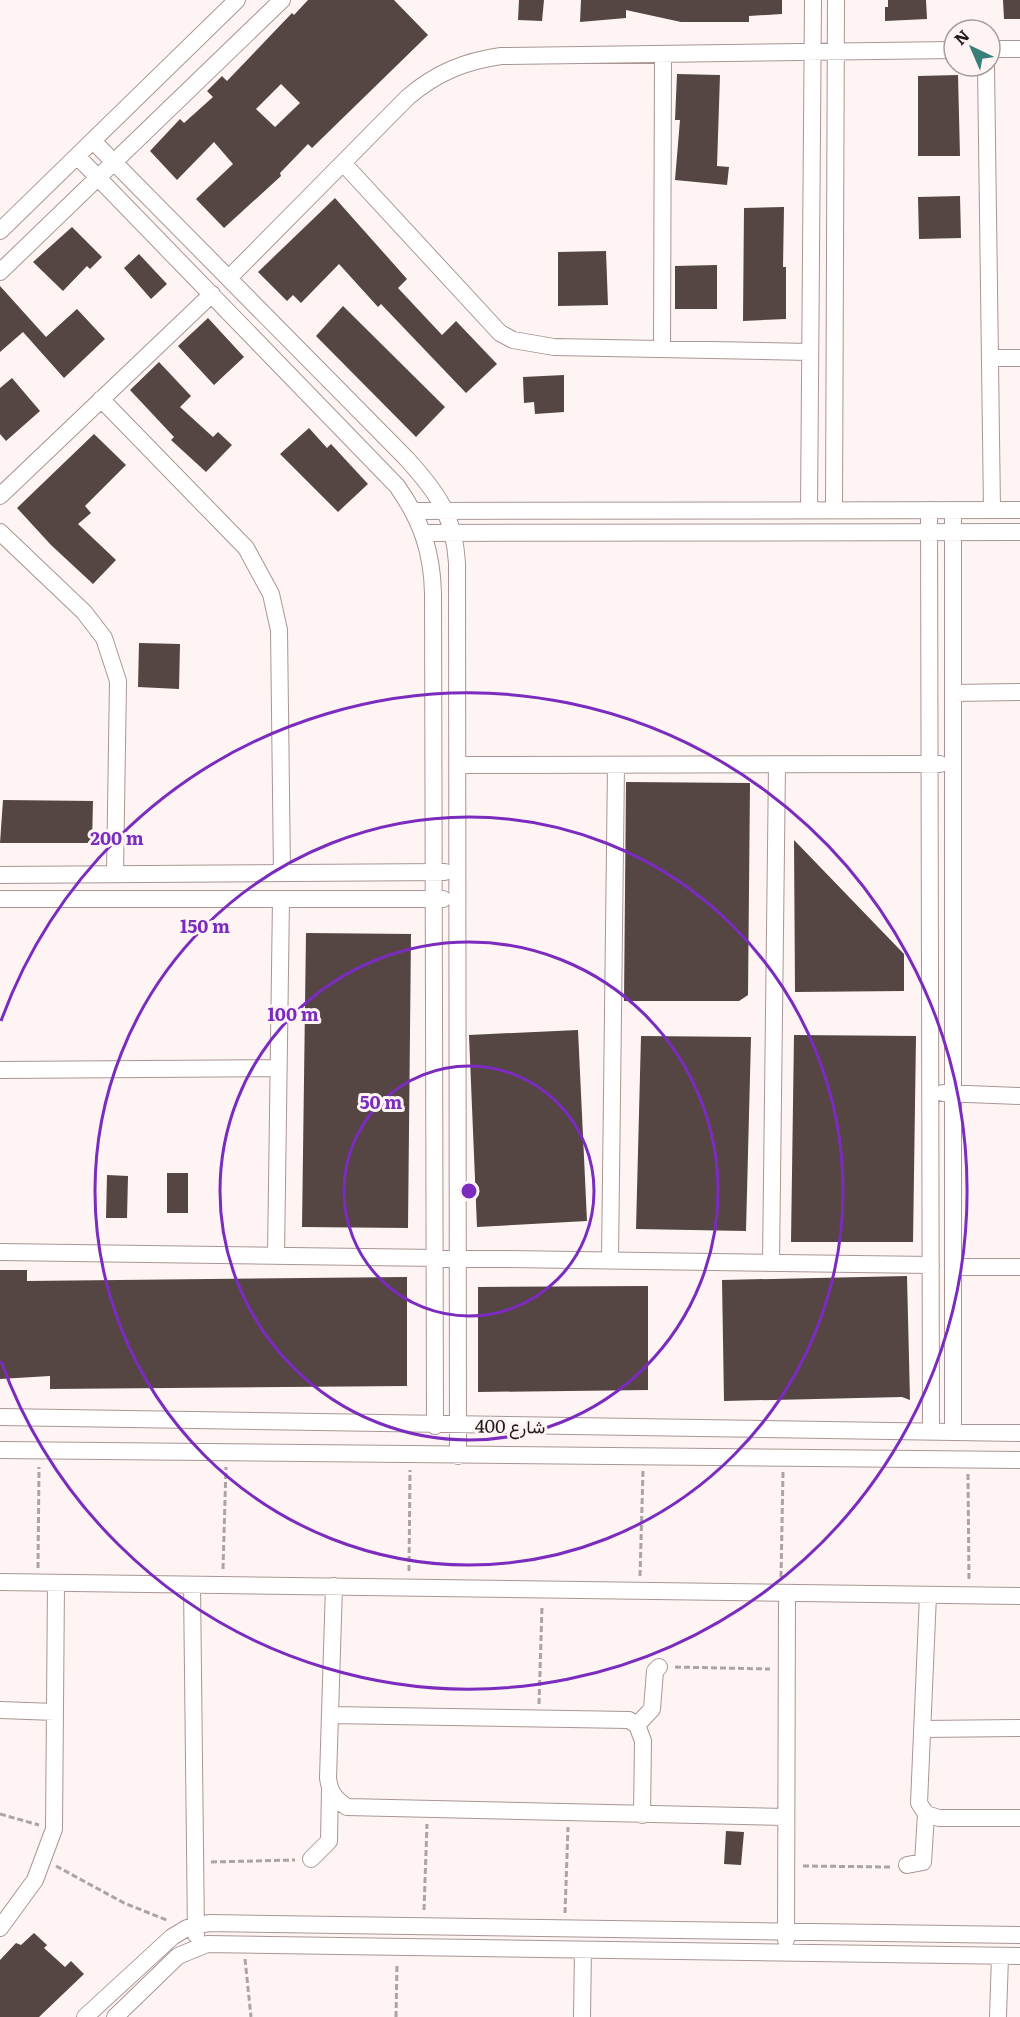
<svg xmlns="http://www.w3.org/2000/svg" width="1020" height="2017" font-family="Literata,Vazirmatn,serif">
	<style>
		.building { fill: #554543; fill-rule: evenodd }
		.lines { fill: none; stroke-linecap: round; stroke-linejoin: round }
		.minor-casing { stroke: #a99694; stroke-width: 18 }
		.path { stroke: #aca4a3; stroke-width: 3; stroke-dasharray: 6 3; stroke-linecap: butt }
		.minor { stroke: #fff; stroke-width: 16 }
		.ring { fill: none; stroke: #7b2cbf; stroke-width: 3 }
		.labels { text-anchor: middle; stroke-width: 6; stroke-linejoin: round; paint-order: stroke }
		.street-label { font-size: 18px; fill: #211a19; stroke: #fdf4f3 }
		.centre { fill: #7b2cbf; stroke: #fdf4f3; stroke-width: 3 }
		.ring-label { font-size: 18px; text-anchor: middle; font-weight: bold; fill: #7b2cbf; stroke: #fdf4f3; stroke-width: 6; stroke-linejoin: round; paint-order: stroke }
	</style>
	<rect width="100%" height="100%" fill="#fdf4f3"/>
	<path class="building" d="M308,0H394L428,35L312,148L308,144L280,173L281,176L224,228L196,199L233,164L214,142L177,180L150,151L180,119L184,123L213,97L207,91L222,76L227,81L292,13L294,15ZM281,84L300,103L275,127L256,109Z
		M519,0H544L542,21L518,20Z
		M581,0H782V14L749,16V22H681L626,10V18L580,22Z
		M888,0H926L927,19L885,21V7H888Z
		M1003,0H1020V19H1004Z
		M677,74L720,75L717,166L729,167L727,185L675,180L680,120H675Z
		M958,75L960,156H918V76Z
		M960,196L961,238L919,239L918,197Z
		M335,198L407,279L398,288L442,335L456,321L497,364L466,393L381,304L378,307L339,264L301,303L293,295L287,301L258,272Z
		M784,207L783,267H786V319L743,321L744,208Z
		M72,227L102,257L90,269L87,266L63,291L33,262Z
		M606,251L608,305L558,306V252Z
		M139,254L167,284L151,299L124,268Z
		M717,265V309H675V266Z
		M0,286L46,337L77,309L105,339L64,378L23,332L0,352Z
		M343,306L445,407L416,437L316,336Z
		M208,318L244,357L214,385L178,346Z
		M159,362L191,396L180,407L213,437L218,432L232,445L206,472L171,440L174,437L130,390Z
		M564,375V412L535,414L534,402L524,403L523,377Z
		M12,378L40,411L6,441L0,434V388Z
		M309,428L327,448L331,444L368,484L338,512L280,454Z
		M94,434L126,465L85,506L91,513L78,524L116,560L93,584L51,545L17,508Z
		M139,643L180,644L179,689L138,687Z
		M626,782L750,783L748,995L739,1001H624Z
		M3,800L93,801L92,843H0Z
		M794,840L904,954V991L795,992Z
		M306,933L411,934L408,1228L302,1227Z
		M578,1030L587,1221L477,1227L469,1035Z
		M794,1035L916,1036L913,1242H791Z
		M641,1036L751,1037L746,1231L636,1229Z
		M167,1173H188V1213H167Z
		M107,1175L128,1176L127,1218H106Z
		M0,1270H27V1281L407,1277V1386L50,1389V1376L0,1379Z
		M907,1276L910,1400L902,1397L724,1401L722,1280Z
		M648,1286V1390L478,1392V1287Z
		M726,1831L744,1832L741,1865L724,1864Z
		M34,1933L47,1945L44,1948L65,1967L71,1961L84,1974L39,2017H0V1960L16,1943L21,1945Z"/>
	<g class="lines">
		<g class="minor-casing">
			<path id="minor" d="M990,49H1020
				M986,66L992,510
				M93,141L406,458C437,492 454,515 457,563L458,1456
				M77,156L397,486C421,520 432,551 433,593L435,1426
				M343,163L500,333L513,340L554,347L810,352
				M0,231L237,0
				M0,272L282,0
				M229,278L408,97C436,73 465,61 501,56L954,50
				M662,349L663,54
				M990,358H1020
				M101,399L246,548L271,594L279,630L282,873
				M0,496L212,294
				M809,510L813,0
				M834,510L836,0
				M929,510L931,1432
				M414,511L1020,510
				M0,532L84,612L104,638L118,681L115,874
				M424,533L1020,532
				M953,693L1020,692
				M458,765L940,764
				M0,875L445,872
				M0,899H443
				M0,1070L278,1068
				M943,1093L1020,1096
				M0,1252L931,1265
				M276,1256L281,899
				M610,1260L616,765
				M771,1263L777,765
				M953,1267H1020
				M0,1417L1020,1433
				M953,1432V510
				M0,1450L1020,1460
				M0,1582L1020,1596
				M192,1585L196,1935
				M334,1586L328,1778C330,1793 335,1799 347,1807L786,1817
				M928,1595L919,1803L926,1814L939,1818H1020
				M0,1710L55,1712
				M330,1715L629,1720L637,1725L643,1741L642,1815
				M637,1725L652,1709L655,1671L659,1667
				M922,1729L1020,1728
				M311,1859L329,1841L330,1789
				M907,1865L923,1862L926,1814
				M0,1928L35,1880L54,1829L56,1583
				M786,1940L787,1593
				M85,2017L172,1937L187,1928L209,1923L1020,1935
				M115,2017L178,1956L207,1944L1020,1956
				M582,2017L583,1950
				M998,2017L1000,1956"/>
		</g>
		<path class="path" d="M968,1474L969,1581
			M38,1568L39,1467
			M223,1569L226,1467
			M409,1571L410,1470
			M640,1576L643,1471
			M781,1577L783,1472
			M675,1667L770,1669
			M539,1704L542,1606
			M0,1814L39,1825
			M211,1862L295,1860
			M56,1866L124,1903L169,1921
			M803,1866L892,1867
			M424,1910L427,1824
			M565,1913L568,1827
			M245,1959L251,2017
			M396,2017L397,1963"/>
		<use href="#minor" class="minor"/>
	</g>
	<g class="ring">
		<circle cx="469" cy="1191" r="125"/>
		<circle cx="469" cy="1191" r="249"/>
		<circle cx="469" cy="1191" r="374"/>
		<path d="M1 1021A498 498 0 1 1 1 1361"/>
	</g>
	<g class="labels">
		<g class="street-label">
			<text transform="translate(510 1427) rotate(1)" y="6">شارع 400</text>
		</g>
	</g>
	<circle cx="469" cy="1191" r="9" class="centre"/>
	<g class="ring-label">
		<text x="117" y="845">200 m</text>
		<text x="205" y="933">150 m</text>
		<text x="293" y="1021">100 m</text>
		<text x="381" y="1109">50 m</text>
	</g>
	<g transform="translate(972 48) rotate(316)"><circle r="28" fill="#fdf4f3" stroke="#a59d9c" stroke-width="1.5"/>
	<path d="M0-4.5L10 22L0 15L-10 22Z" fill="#387f79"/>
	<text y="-9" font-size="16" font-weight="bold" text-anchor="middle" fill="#211a19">N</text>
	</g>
</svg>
